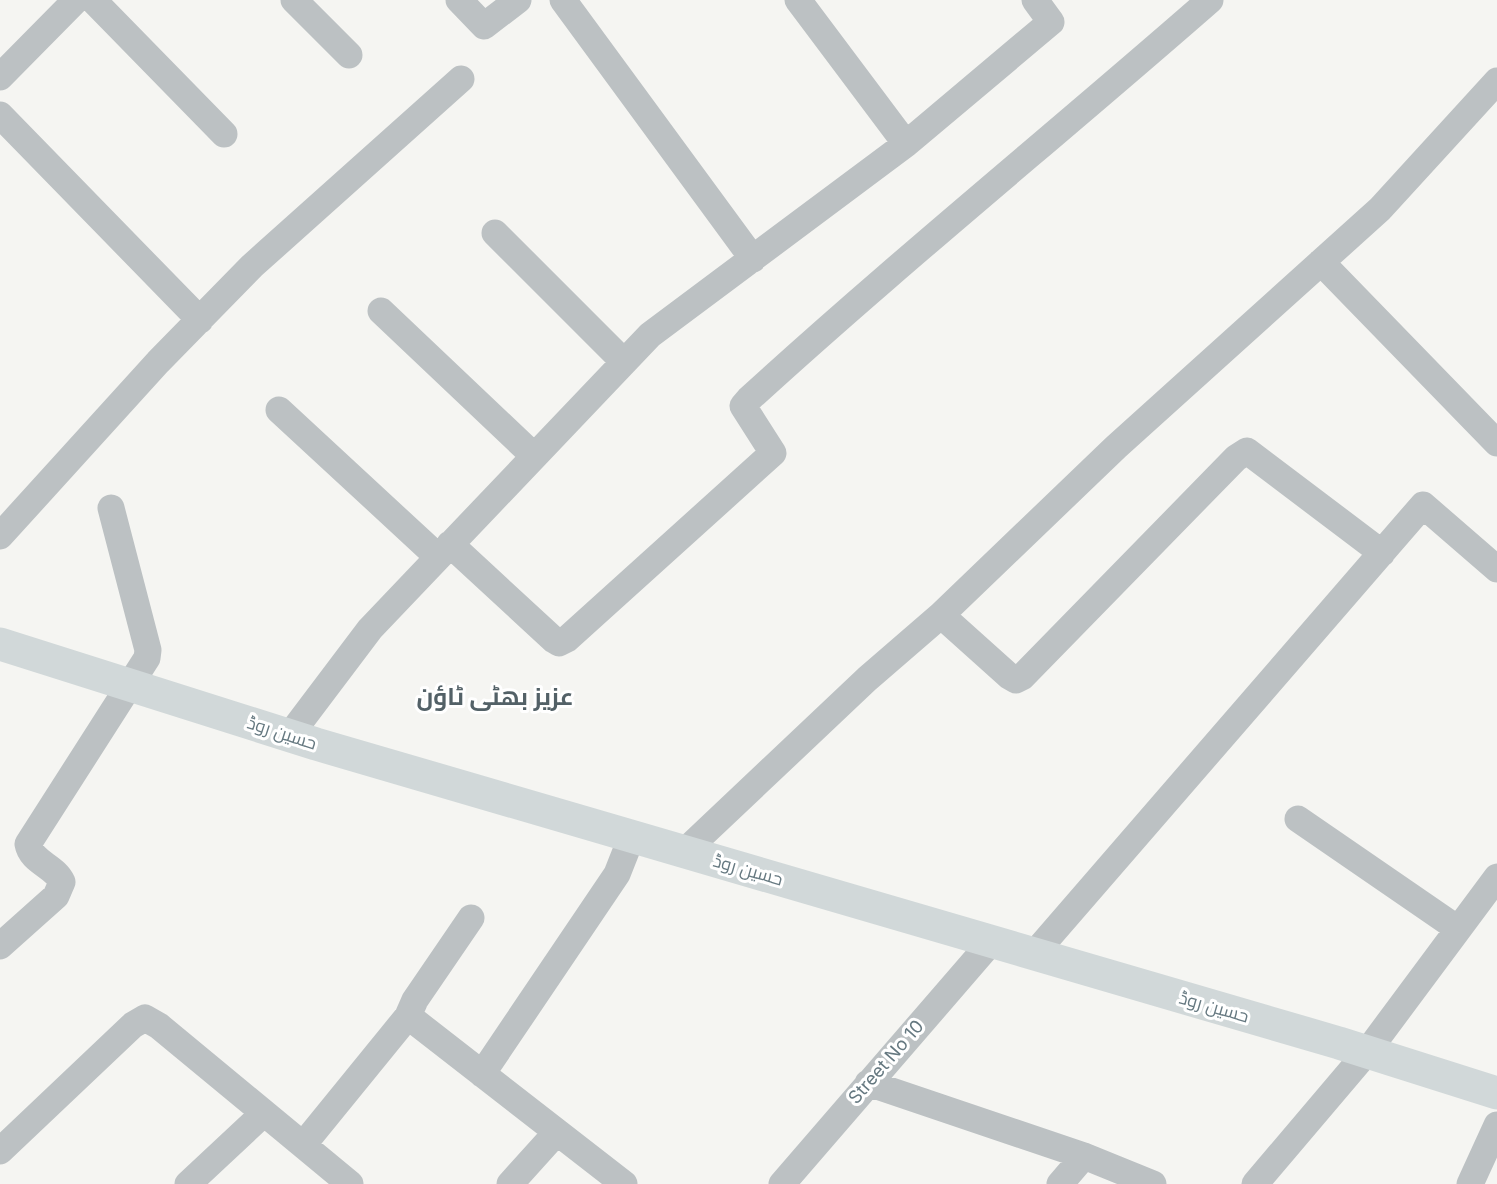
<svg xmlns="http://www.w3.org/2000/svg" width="1497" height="1184" font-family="Inter,Cairo,sans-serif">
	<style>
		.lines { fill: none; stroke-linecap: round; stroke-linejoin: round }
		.street { stroke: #bcc1c3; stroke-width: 27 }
		.secondary { stroke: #d1d8d9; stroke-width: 33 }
		.labels { text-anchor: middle; stroke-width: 6; stroke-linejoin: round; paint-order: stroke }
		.street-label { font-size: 18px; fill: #667981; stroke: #fff }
		.district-label { font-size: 24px; font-weight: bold; fill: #536167; stroke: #fff }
	</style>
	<rect width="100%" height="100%" fill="#f5f5f2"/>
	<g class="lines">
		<path class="street" d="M93,0L224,134
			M294,0L349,55
			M459,0L484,26L518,0
			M563,0L753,259
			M798,0L906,144
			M0,77L76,0
			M0,115L200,320
			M495,233L624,362
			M1321,262L1497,443
			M381,311L534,456
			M279,410L438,557
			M0,536L158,362L252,266L461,79
			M450,544L554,640L559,643L567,639L773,453L743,406L749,399C899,262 1057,134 1210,0
			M941,615L1009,676L1016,680L1022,677L1236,458L1247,451L1382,553
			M290,735L370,629L650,335L906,144L1051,22L1035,0
			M1298,819L1458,929
			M684,852L867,679L941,615L1116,447L1380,209L1497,81
			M0,946L56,896L62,882C55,866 31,862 28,844L147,658L148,650L111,508
			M1034,954L1423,505L1497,569
			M408,1016L415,1000L471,918
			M482,1074L617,874L632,836
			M868,1083L1084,1156L1153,1184
			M303,1145L408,1016L624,1184
			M0,1151L133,1025L145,1018L159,1026L350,1184
			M188,1184L264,1113
			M510,1184L556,1133
			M782,1184L992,941
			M1060,1184L1084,1156
			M1255,1184L1367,1052L1497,877
			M1470,1184L1497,1125"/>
		<path class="secondary" d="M0,644L316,744L1339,1043L1497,1093"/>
	</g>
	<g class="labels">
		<g class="street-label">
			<text transform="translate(282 733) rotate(18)" y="6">حسین روڈ</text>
			<text transform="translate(748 870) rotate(16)" y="6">حسین روڈ</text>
			<text transform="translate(1214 1007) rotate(16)" y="6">حسین روڈ</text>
			<text transform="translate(886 1062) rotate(-49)" y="6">Street No 10</text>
		</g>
		<g class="district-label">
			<text x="495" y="705">عزیز بھٹی ٹاؤن</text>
		</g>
	</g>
</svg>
